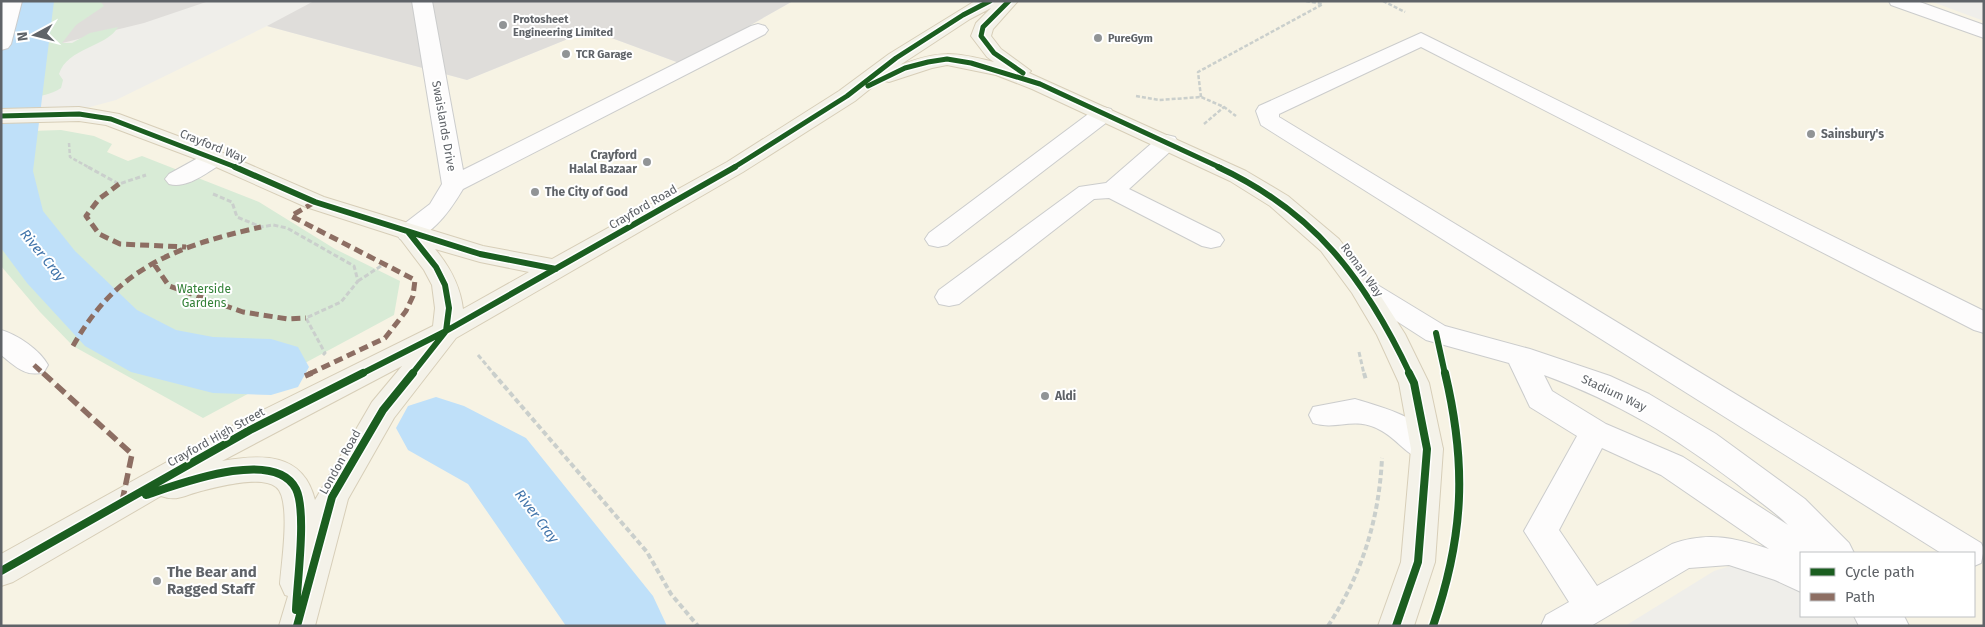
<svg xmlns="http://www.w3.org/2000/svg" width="1985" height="627" font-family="'Fira Sans',sans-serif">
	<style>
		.commercial { fill: #f7f3e4 }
		.industrial { fill: #dfddda }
		.green { fill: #d8ebd6 }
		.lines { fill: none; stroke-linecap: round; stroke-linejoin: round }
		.river { fill: #bfe0f9; fill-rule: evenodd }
		.minor-casing { stroke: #cbcccc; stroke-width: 2 }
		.major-casing { stroke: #d7ceb8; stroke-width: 2 }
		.path-far2 { stroke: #cacfcc; stroke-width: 2.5; stroke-dasharray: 4 2; stroke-linecap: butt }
		.path-far1 { stroke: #cacfcc; stroke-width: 3; stroke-dasharray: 5 2.5; stroke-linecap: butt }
		.path { stroke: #cacfcc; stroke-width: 4; stroke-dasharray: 5.5 3; stroke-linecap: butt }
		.minor { fill: #fdfcfc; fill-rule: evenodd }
		.major { fill: #f4f2e9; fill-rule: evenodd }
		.quiet-far1 { stroke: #8d6e63; stroke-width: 5; stroke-dasharray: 9 5; stroke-linecap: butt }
		.quiet { stroke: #8d6e63; stroke-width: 5.5; stroke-dasharray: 12 5.5; stroke-linecap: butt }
		.cycleway-far2-casing { stroke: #fff; stroke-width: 8 }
		.cycleway-far1-casing { stroke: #fff; stroke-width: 9 }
		.cycleway-casing { stroke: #fff; stroke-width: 11 }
		.cycleway-far2 { stroke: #1b5e20; stroke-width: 5 }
		.cycleway-far1 { stroke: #1b5e20; stroke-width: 6 }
		.cycleway { stroke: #1b5e20; stroke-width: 8 }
		.poi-dot { fill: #919496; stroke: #fff; stroke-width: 2 }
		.labels { text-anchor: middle; stroke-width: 4; stroke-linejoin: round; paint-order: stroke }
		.far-poi-label { font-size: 11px; font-weight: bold; fill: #5f6368; stroke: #fff; text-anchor: start }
		.street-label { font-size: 12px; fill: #5f6368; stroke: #fff }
		.poi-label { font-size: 12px; font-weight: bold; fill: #5f6368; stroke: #fff; text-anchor: start }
		.park-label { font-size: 12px; fill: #348238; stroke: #fff }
		.water-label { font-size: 14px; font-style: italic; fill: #4174aa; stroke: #fff }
		.near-poi-label { font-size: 15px; font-weight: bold; fill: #5f6368; stroke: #fff; text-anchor: start }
	</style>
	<rect width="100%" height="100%" fill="#efeeea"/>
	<path class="commercial" d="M793,1H1930L1984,21V626H1879L1863,616H1974V553H1801V576L1767,555L1714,571L1625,626H1V131L116,100L267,26L467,80L590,30L682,64Z"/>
	<path class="industrial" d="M59,1H209L144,23L50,46Z
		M314,1H793L682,64L590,30L467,80L267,26Z"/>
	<path class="green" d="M27,1H100L104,6L76,25L62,43H72L90,33L118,27C107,47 67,48 59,74L63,80L61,88C44,99 20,99 1,92V72L13,62L8,46L9,26L35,6Z
		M61,130L94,136L112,144L107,152L128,161L142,156L259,202L335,249L400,281L394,315L203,418L73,346L40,312L1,266V132Z"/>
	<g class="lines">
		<path class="river" d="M4,1H54L33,171L43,211L75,251L137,310L176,330L213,337L271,339L298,347L309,367L298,387L271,395L213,393L131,372L85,346L27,283L1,248V13Z
			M436,397L464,406L526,438L653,596L667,626H566L468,484L408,450L396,428L408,406Z"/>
		<g class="minor-casing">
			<path id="minor" d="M2,1H22L11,44L8,48L1,50Z
				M412,1H432L463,170L751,26L758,24L765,26L768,30L765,34L463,189C451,209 427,246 400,239L396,233L400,227L430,204L442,184Z
				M1889,1H1917L1984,25V38L1891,5Z
				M1421,33L1984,311V333L1974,330L1421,47L1279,114V117L1981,543L1984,549L1981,563L1974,566V553H1941L1261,125L1256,111L1259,106Z
				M1103,107L1111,109L1114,114L1111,119L947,245L938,247L929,245L925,239L929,233L1095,109Z
				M1167,135L1175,137L1178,142L1175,147L1129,189L1220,234L1224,240L1220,246L1211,248L1202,246L1109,198L1094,199L959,304L949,306L939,304L935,297L939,290L1079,187L1106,183L1159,137Z
				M215,151L223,153L227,158L223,163C207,172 188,189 169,184L165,179L169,174L207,153Z
				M1362,278L1371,281L1445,326L1530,349L1610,376L1649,394L1716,434L1805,499L1849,543L1854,553H1801V592L1775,580L1729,565L1689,568L1591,626H1541L1546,615L1569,602L1524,531L1577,436L1530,407L1509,363L1426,340L1353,293L1349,287L1353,281ZM1544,375C1620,403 1673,436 1737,484C1754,498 1773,510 1788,525L1683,457L1606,424L1552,391ZM1602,448L1661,475L1769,549C1735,538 1708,531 1672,544L1597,586L1559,530Z
				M1,330C18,335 40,350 48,365L44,372C26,378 15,366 1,355Z
				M1355,399C1385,408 1427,419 1443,449L1438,458C1412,466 1402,442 1382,431C1354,415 1338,431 1313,423L1309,415L1313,407Z
				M1854,616H1904L1909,626H1859Z"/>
		</g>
		<g class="major-casing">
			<path id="major" d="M975,1H1018L993,29L991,36L1001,49L1031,71L1029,73L1246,171L1288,196L1339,239L1371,281L1405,334L1429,383L1443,449L1435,562L1414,626H1378L1401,562L1411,449L1399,383L1377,335L1352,293L1321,251L1270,206L1230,181L1032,89L996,75L947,65L932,68L889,82L881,80L855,101L743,172L456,338L394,418L348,499L315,626H279L288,596L285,595L280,584C281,565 292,499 276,487C261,475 218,487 201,491C185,495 177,502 161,496L13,582L1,586V554L239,422L433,326L435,308L432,285L424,270L399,237L306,207L207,163L106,125L79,121L1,123V109L79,107L119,114L223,153L324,197L483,246L552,259L727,162L839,91L889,54ZM991,8L976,23L971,36L987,57L994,62C953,52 941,50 900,65L970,19ZM435,249L480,262L529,272L463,309C460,285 450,267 435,249ZM402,366L372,402L315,500C303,452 262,454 222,461Z"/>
		</g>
		<path class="path-far2" d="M1306,1L1322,4
			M1383,1L1405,12
			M1136,96L1159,100L1201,97L1224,107L1236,116
			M1201,97L1198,72L1323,4
			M1204,124L1224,107
			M69,143L70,157L90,168"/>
		<path class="path-far1" d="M88,167L119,184L146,175
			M213,194L232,202L237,217L261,227L273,225L287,228L354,266L358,281L341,302L306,318L325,353L323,355
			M358,281L384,264
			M1359,352L1364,374
			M478,355L494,374"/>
		<path class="path" d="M493,373L647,552L671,594L698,626
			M1364,373L1366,380
			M1328,626C1362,574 1379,520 1382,458"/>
		<use href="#minor" class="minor"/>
		<use href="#major" class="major"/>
		<path class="quiet-far1" d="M119,184L99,199L86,216L99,234L120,244L186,247
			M154,264L169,286L243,312L288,319L306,318
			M73,346C117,267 177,246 261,227
			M34,365L44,374
			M309,374L385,338L406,311L413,296L415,280L291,216L315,202"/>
		<path class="quiet" d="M43,373L132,454L122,502
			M305,376L312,373"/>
		<g class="cycleway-far2-casing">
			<path id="cycleway-far2" d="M1009,1L983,27L981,36L994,53L1023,73
				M868,86L905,68L928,62L947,59L971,63L1040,84L1221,168
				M1,116L79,114L111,119L238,168
				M733,168L847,96L896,58L963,15L990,1"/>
		</g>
		<g class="cycleway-far1-casing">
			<path id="cycleway-far1" d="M235,167L315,202L480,254L556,269
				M1218,167C1315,212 1365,279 1410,374
				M409,233L436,267L445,285L449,308L446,331L412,374
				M1436,333L1445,374
				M361,374L446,331L735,167"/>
		</g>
		<g class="cycleway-casing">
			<path id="cycleway" d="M146,495C179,484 275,447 296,489C307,512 297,582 296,610
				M1,571L250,430L363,373
				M297,626L332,497L383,410L413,373
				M1396,626L1418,562L1427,449L1414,383L1409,373
				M1433,626C1464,536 1467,465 1445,373"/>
		</g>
		<use href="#cycleway-far2" class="cycleway-far2"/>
		<use href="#cycleway-far1" class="cycleway-far1"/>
		<use href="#cycleway" class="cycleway"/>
	</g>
	<g class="poi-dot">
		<circle cx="503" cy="25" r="5"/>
		<circle cx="1098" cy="38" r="5"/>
		<circle cx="566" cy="54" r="5"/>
		<circle cx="1811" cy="134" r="5"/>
		<circle cx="647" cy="162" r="5"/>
		<circle cx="535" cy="192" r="5"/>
		<circle cx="1045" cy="396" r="5"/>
		<circle cx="157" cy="581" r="5"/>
	</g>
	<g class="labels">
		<g class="far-poi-label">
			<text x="513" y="23">Protosheet<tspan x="513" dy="13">Engineering Limited</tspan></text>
			<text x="1108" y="42">PureGym</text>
			<text x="576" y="58">TCR Garage</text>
		</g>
		<g class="street-label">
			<text transform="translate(444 126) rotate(80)" y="4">Swaislands Drive</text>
			<text transform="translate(213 146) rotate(22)" y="4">Crayford Way</text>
			<text transform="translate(643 207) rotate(-30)" y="4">Crayford Road</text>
			<text transform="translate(1362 270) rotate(54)" y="4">Roman Way</text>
			<text transform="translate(1614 393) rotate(25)" y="4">Stadium Way</text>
			<text transform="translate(216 437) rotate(-29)" y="4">Crayford High Street</text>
			<text transform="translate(340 462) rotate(-61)" y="4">London Road</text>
		</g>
		<g class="poi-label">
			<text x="1821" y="138">Sainsbury's</text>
			<text x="637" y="159" text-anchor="end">Crayford<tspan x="637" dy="14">Halal Bazaar</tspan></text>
			<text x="545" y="196">The City of God</text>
			<text x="1055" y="400">Aldi</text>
		</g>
		<g class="park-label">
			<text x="204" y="293">Waterside<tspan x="204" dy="14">Gardens</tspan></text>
		</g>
		<g class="water-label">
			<text transform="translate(43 255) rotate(51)" y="5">River Cray</text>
			<text transform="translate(537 516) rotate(53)" y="5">River Cray</text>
		</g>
		<g class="near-poi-label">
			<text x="167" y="577">The Bear and<tspan x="167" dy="17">Ragged Staff</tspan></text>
		</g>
	</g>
	<rect width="1985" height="627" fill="none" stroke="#5f6368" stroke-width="5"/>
	<rect x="1800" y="552" width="175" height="65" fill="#ffffff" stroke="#bfc1c3"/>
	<rect x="1810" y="568" width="25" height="8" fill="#1b5e20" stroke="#bfc1c3"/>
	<text x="1845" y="577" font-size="15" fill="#5f6368">Cycle path</text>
	<rect x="1810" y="593" width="25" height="8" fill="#8d6e63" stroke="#bfc1c3"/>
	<text x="1845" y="602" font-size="15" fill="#5f6368">Path</text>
	<g transform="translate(35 35) rotate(263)" stroke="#ffffff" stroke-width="4" paint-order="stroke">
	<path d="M0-4L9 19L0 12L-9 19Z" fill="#5f6368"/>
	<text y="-8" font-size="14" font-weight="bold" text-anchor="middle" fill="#5f6368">N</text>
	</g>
</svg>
